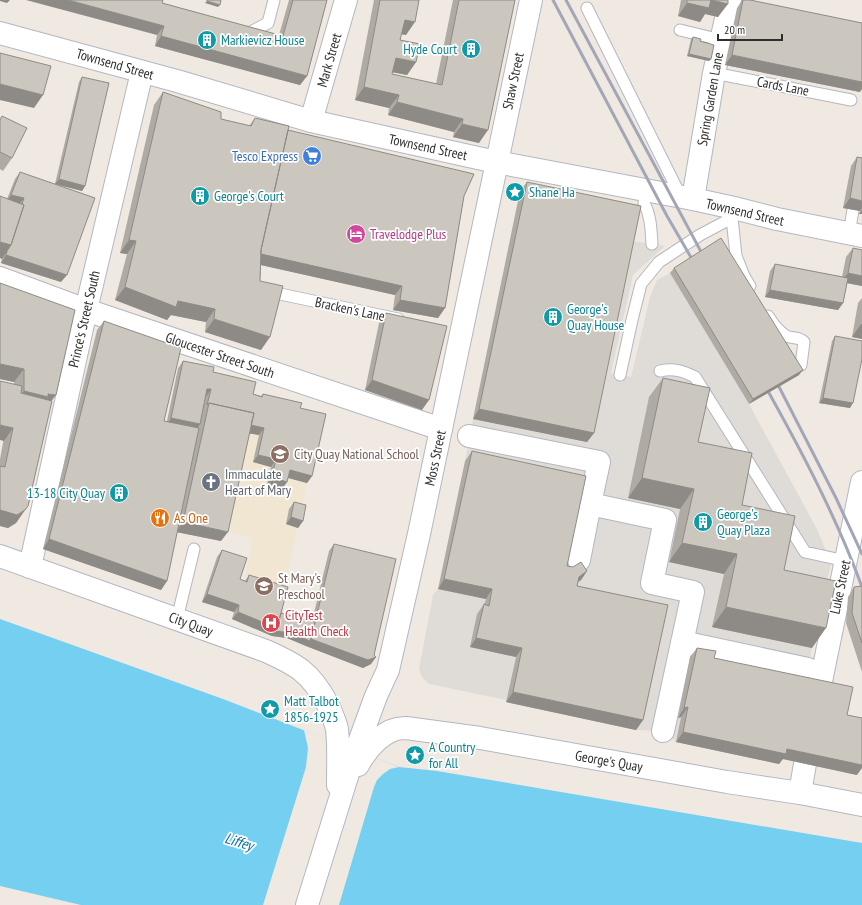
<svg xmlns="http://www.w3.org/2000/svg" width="862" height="905" font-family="'PT Sans Narrow',sans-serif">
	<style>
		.education { fill: #f0e6d1 }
		.plaza { fill: #dfdcd8 }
		.water { fill: #75cff0 }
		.pier { fill: #efe9e1 }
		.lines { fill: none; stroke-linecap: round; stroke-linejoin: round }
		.lane-casing { stroke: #b4b7c1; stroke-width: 13 }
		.street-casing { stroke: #b4b7c1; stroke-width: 24 }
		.secondary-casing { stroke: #b4b7c1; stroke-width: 24 }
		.lane { stroke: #fff; stroke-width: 11 }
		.street { stroke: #fff; stroke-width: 22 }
		.secondary { stroke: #fff; stroke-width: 22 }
		.rail { stroke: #a3a6b8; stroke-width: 3 }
		.wall { fill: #afaba4 }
		.shaded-wall { fill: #8e8b86 }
		.building { fill: #cbc7bf; stroke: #8e8b86 }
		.labels { text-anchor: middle; stroke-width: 3.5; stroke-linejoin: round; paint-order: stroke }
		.culture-label { font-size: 14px; fill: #0d838f; stroke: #fff; text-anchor: start }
		.street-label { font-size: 14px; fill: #2e2e2e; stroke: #fff }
		.shop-label { font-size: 14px; fill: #366cbe; stroke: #fff; text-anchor: end }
		.hotel-label { font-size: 14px; fill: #b23c85; stroke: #fff; text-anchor: start }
		.education-label { font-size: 14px; fill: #785e54; stroke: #fff; text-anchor: start }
		.worship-label { font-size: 14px; fill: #5b616d; stroke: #fff; text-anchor: start }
		.food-label { font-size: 14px; fill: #c56008; stroke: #fff; text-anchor: start }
		.health-label { font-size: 14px; fill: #be3a42; stroke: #fff; text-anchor: start }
		.water-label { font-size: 15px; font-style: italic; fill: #0d6fa3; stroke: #fff }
	</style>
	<rect width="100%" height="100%" fill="#efe9e1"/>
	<path class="education" d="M252,424L307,483L283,595L232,619L244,582L253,538L229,532Z"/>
	<path class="plaza" d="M633,241L665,246L633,275L611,373L631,377L650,297L657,280L670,273L749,404L817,529L831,563L823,601L770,590L728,524L738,473L628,498L680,509L669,562L724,574L713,627L812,648L808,669L678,718L681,717L676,742L663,731L636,730L573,586L581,580L566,577L465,461L473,419L587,442Z
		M438,589L486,599L482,615L470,647L516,657L506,700L429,684L422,677L419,669L433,595Z"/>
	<path class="water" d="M0,619L223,699L399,767L437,771L862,843V905H81L0,886Z"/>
	<path class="pier" d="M304,730L399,767L390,769L383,774L377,780L374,787L339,905H263L306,767L308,748Z"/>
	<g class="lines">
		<g class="lane-casing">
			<path id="lane" d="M587,8L681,197
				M680,30L721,40
				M243,35H245L268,23L274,0
				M714,73L851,100
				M646,190L644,203C651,216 651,230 652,244
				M733,211L732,218L736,256L744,276L750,286
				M849,234L853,210
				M266,291L398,319
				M768,316C773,324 778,331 786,336C793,339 799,336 804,342L801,365
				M660,371C674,368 683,371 695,377L805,552L846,561
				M620,375L632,320L641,284L659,262L700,235L732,218
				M177,619L194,549"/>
		</g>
		<g class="street-casing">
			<path id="street" d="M311,121L346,0
				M693,199L714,73L730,0
				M0,278L86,310L441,429
				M469,436L599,462L590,504L665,520L652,583L693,592L663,731
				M579,560L590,504
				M30,567L86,310L142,72
				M682,642L808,669
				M819,691L862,482
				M800,793L806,758"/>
		</g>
		<g class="secondary-casing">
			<path id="secondary" d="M0,33L177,81L311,121L496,162L693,199L734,208L777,219L862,236
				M0,556L266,651C297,665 310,672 327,703C331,712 335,720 337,729C339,747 338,766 338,785
				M358,765C367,748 385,727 406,728L480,738L727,782L800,793L862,805
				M307,905L350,767L376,696L388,670L419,534L531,0"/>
		</g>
		<use href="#lane" class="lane"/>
		<use href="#street" class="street"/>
		<use href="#secondary" class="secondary"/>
		<path class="rail" d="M553,0L667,216L696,266
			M566,0L706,261
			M774,377L836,498L862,554
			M764,384C801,450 836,516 862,587"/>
	</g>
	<path class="wall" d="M289,0H327L307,76L300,85L155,46L157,35L162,3L279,35Z
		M374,0H419L406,35L401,34L400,40L416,62L407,75L392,72V74L436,84L453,0H515L479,143L453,137L454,132L388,115L389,108L355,100Z
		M681,0H728L718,17L705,14L700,22L678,16Z
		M742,0H750L860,92L725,65L737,8Z
		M693,37L700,41L711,59L709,61L687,56L691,39Z
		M82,77L85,186L82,191L55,184L79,82Z
		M163,92L221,119L249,126L255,118L464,196L445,308L438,318L393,310L395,295L261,265L260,281L261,350L205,332L206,322L171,315L167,320L115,300L127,254L120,253L154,105Z
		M2,116L12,158L3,171L0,169V119Z
		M857,157L862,158V214H859L860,211L843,208L851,166Z
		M20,172L61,282L1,263L2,258L7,199L15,179Z
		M527,182L594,433L587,442L473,419L520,191Z
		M853,248L862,250V286L847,283L843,303L838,310L765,297L770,271L775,264L842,277L846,257Z
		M674,268L799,375L749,404L670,273Z
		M0,283L52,401L25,510L16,523L8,528L0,526V459L14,384V382L0,379Z
		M862,298V339L852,337L858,303Z
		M386,313L422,410L365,390L379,323Z
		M104,321L164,421H167L178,368L183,361L213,372L253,394L261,396L263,394L300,408L312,476L307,483L288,478L287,482L282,489L267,484L271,467L253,462L259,435L250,433L221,541L177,532L167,581L161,590L43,549L97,330Z
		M835,336L850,408L819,403L832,341Z
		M663,378L698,442L742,505L784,570L812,648L712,627L724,574L669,562L680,509L628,498L649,397Z
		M472,451L567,566L587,571L581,580L578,582L577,586L643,720L636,730L506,702L516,657L470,647L477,614L484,604V605L486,599L438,589L465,461Z
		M294,502L303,521L298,528L286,524L289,509Z
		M334,544L374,655L376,657L371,664L363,668L306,646L287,638L272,636L232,619L234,612L202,602L217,557L222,550L240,579L245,581L249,575L281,613L312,621L329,551Z
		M862,586V672L846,623L848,597L854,587Z
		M697,648L714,658L847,715L857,775L783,759L779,764L676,742L681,717L678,718L690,657Z"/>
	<path class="shaded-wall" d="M0,0H10L7,3L0,1Z
		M26,0H68L164,26L157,35Z
		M711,0L728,4L718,17L705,14L700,22L678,16L687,3Z
		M207,1L220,5L218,7L205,3Z
		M405,20L415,22L406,35L395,33Z
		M161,36L307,76L300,85L155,46Z
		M689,54L711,59L709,61L687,56Z
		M732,55L862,82V89L860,92L725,65Z
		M396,58L416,62L407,75L386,71Z
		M0,84L43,95L34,108L0,100Z
		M364,87L399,95L389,108L355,100Z
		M397,102L463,119L454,132L388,115Z
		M462,124L488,130L479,143L453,137Z
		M59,179L85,186L82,191L55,184Z
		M11,195L24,198L18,206L6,202Z
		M850,198L862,201V208L860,211L843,208Z
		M862,210V214H859Z
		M129,240L136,241L127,254L120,253Z
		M0,242L11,245L2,259L0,258Z
		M259,253L402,286L395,295L252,263Z
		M6,255L67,275L61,282L1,263Z
		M848,273L862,276V286L841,282Z
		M125,287L215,309L206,322L171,315L167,320L115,300Z
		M770,290L843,303L838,310L765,297Z
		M400,300L445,308L438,318L393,310Z
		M214,319L270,337L261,350L205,332Z
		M861,324H862V339L852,337Z
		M0,364L24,369L14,382L0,379Z
		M803,370L799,375L749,404L753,399Z
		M372,380L429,400L422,410L365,390Z
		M207,389H211L206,397Z
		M24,391L56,395L46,408L15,404Z
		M823,398L853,403L850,408L819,403Z
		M479,409L594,433L587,442L473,419Z
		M171,418L200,424L195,432L166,426Z
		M0,425L13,428L4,441L0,440Z
		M250,425L264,428L259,435L245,433Z
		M258,455L276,459L271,467L253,462Z
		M290,470L312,476L307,483L285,477Z
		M272,477L287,482L282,489L267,484Z
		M642,478L694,489L680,509L628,498Z
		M0,510H25L16,523L8,528L0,526Z
		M291,517L303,521L298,528L286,524Z
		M183,522L228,532L221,541L176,532Z
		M49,539L167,581L161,590L43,549Z
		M682,543L737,554L724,574L669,562Z
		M587,571L581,580L573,586L579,577Z
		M444,579L492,589L486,599L438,589Z
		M207,594L239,605L234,612L202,602Z
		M726,607L826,628L812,648L712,627Z
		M238,612L310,641L311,639L376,657L371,664L363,668L306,646L287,638L272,636L232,619Z
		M476,638L522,648L516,657L470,647Z
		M513,692L643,720L636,730L506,702Z
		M688,707L681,717L678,718L684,708Z
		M683,732L787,749L862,765V768L857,775L783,759L779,764L676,742Z"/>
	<path class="building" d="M68,0H163L162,3L283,36L293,0H327L307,76L161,36L164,26Z
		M207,0H221L220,5L207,1Z
		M380,0H419L415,22L405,20L400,40L420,44L416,62L396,58L392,74L442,85L459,0H515L488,130L462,124L463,119L397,102L399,95L364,87Z
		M687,0H728V4L711,0L709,8L687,3Z
		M743,0H750L862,23V82L732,55Z
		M693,37L701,39L700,41L714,45L711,59L689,54Z
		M0,53L51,66L43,95L0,84Z
		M82,77L109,83L85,186L59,179Z
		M163,92L221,112V119L251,126L255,118L289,126L261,250L260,281L283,286L270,337L214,319L215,309L178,301L176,307L125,287L136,241L129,240Z
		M2,116L27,128L12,158L0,152V120Z
		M288,130L474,174L464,196L445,308L400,300L402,286L261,254V250Z
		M857,157L862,158V201L850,198Z
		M20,172L95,198L67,275L6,255L7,251L11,245L24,205L22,204L24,198L11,195Z
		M527,182L641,206L594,433L479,409Z
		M0,196L24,205L11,245L0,242Z
		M721,238L803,370L753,399L674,268Z
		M853,248L862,250V276L848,273Z
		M775,264L848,278L843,303L770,290Z
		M0,283L75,310L56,395L48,394V397L24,391V369L0,364Z
		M386,313L447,326L429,400L372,380Z
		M104,321L181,348L164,421L199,428L167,581L49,539Z
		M835,336L862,341V359L853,403L823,398Z
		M183,361L214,367L213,372L256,382L253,394L262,397L263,394L302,403L300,408L326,414L312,476L290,470L287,482L272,477L276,459L258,455L264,428L251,425L254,413L209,403L207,405L211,389H207L200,424L171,418Z
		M663,378L710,388L698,442L752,453L742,505L795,516L784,570L836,581L826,628L726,607L737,554L682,543L694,489L642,478Z
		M0,381L22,386L21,393L52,401L28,506L25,510L17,515L0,510V466L5,467L13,428L0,425Z
		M209,403L254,413L228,532L183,522Z
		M472,451L586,476L567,566L573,567L581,562L587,571L579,577L577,586L668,605L643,720L513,692L522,648L476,638L484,604L489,606L492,589L444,579Z
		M294,502L306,505L303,521L291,517Z
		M334,544L396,559L374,655L376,657L368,660L311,639Z
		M222,550L247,558L240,579L247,582L249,575L288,587L277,628L238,612L239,605L207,594Z
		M862,586V643L852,613L854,587Z
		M281,613L315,622L310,641L291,633L275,631L277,628Z
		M697,648L716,651L714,658L853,687L847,715L862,718V765L787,749L786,754L683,732L688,707L684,708Z"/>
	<defs>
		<g id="building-disc" transform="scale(1)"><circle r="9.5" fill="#0f9aa8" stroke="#fff"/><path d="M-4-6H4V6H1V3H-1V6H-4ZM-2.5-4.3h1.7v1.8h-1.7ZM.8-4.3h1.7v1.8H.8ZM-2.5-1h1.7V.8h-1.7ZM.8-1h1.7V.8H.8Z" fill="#fff"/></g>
		<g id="supermarket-disc" transform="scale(1)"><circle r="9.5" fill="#3f7fe0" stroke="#fff"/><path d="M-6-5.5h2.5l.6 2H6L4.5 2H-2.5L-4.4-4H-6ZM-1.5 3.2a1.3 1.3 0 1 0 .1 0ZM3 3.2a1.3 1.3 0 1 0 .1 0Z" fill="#fff"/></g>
		<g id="sight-disc" transform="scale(1)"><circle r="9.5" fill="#0f9aa8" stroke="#fff"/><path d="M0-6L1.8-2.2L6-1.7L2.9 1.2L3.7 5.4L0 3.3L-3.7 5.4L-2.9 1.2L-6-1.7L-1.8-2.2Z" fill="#fff"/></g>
		<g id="hotel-disc" transform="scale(1)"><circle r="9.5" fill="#d1479c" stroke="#fff"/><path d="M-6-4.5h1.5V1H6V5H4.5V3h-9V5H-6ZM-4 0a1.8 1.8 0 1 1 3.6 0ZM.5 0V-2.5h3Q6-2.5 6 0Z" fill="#fff"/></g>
		<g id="school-disc" transform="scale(1)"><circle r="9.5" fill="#8d6e63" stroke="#fff"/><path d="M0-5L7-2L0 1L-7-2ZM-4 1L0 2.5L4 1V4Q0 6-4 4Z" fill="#fff"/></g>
		<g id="church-disc" transform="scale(1)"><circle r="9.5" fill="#6b7280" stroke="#fff"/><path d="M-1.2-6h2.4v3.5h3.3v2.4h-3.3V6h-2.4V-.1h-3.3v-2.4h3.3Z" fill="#fff"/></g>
		<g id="restaurant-disc" transform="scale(1)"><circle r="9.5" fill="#e8710a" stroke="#fff"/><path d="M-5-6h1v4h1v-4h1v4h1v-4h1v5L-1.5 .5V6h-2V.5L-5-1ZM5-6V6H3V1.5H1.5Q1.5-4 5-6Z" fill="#fff"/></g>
		<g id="hospital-disc" transform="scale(1)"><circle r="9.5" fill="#e0444e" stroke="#fff"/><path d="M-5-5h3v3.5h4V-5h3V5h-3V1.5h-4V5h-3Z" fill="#fff"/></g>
	</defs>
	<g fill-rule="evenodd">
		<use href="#building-disc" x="207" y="40"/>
		<use href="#building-disc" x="471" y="49"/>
		<use href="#supermarket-disc" x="312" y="156"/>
		<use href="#sight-disc" x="515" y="192"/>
		<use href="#building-disc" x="200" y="196"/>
		<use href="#hotel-disc" x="356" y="234"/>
		<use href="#building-disc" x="553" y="317"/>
		<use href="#school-disc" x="280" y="454"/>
		<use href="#church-disc" x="211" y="482"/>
		<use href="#building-disc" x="119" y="493"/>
		<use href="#restaurant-disc" x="160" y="518"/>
		<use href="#building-disc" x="703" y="522"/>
		<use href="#school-disc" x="264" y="586"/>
		<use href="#hospital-disc" x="271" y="623"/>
		<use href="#sight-disc" x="270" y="709"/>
		<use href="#sight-disc" x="415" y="755"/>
	</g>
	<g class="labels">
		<g class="culture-label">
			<text x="221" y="45">Markievicz House</text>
			<text x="457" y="54" text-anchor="end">Hyde Court</text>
			<text x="529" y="197">Shane Ha</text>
			<text x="214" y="201">George's Court</text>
			<text x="567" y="314">George's<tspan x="567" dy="16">Quay House</tspan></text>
			<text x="105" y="498" text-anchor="end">13-18 City Quay</text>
			<text x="717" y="519">George's<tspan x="717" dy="16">Quay Plaza</tspan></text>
			<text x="284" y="706">Matt Talbot<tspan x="284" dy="16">1856-1925</tspan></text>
			<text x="429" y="752">A Country<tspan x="429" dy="16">for All</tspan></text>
		</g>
		<g class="street-label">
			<text transform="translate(329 60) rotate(-74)" y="5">Mark Street</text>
			<text transform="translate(115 64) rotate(16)" y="5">Townsend Street</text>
			<text transform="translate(513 81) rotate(-78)" y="5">Shaw Street</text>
			<text transform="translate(783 86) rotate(11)" y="5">Cards Lane</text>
			<text transform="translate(710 99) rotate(-80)" y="5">Spring Garden Lane</text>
			<text transform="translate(428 147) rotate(12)" y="5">Townsend Street</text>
			<text transform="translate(745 212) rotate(13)" y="5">Townsend Street</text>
			<text transform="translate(350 309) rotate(12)" y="5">Bracken's Lane</text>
			<text transform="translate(84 319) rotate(-77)" y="5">Prince's Street South</text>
			<text transform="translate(220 355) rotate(19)" y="5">Gloucester Street South</text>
			<text transform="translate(435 458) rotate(-78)" y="5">Moss Street</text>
			<text transform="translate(840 587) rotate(-78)" y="5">Luke Street</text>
			<text transform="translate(191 624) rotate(20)" y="5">City Quay</text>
			<text transform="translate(609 761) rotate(10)" y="5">George's Quay</text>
		</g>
		<g class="shop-label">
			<text x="298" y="161">Tesco Express</text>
		</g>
		<g class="hotel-label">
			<text x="370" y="239">Travelodge Plus</text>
		</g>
		<g class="education-label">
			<text x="294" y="459">City Quay National School</text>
			<text x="278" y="583">St Mary's<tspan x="278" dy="16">Preschool</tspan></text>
		</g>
		<g class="worship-label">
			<text x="225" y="479">Immaculate<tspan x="225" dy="16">Heart of Mary</tspan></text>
		</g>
		<g class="food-label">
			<text x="174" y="523">As One</text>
		</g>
		<g class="health-label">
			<text x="285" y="620">CityTest<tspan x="285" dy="16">Health Check</tspan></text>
		</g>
		<g class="water-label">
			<text transform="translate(239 842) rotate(17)" y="5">Liffey</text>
		</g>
	</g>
	<path d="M718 34v6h64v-6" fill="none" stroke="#2e2e2e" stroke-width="2"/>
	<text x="724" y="34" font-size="12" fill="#2e2e2e" stroke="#ffffff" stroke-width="3" paint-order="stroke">20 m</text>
</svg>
